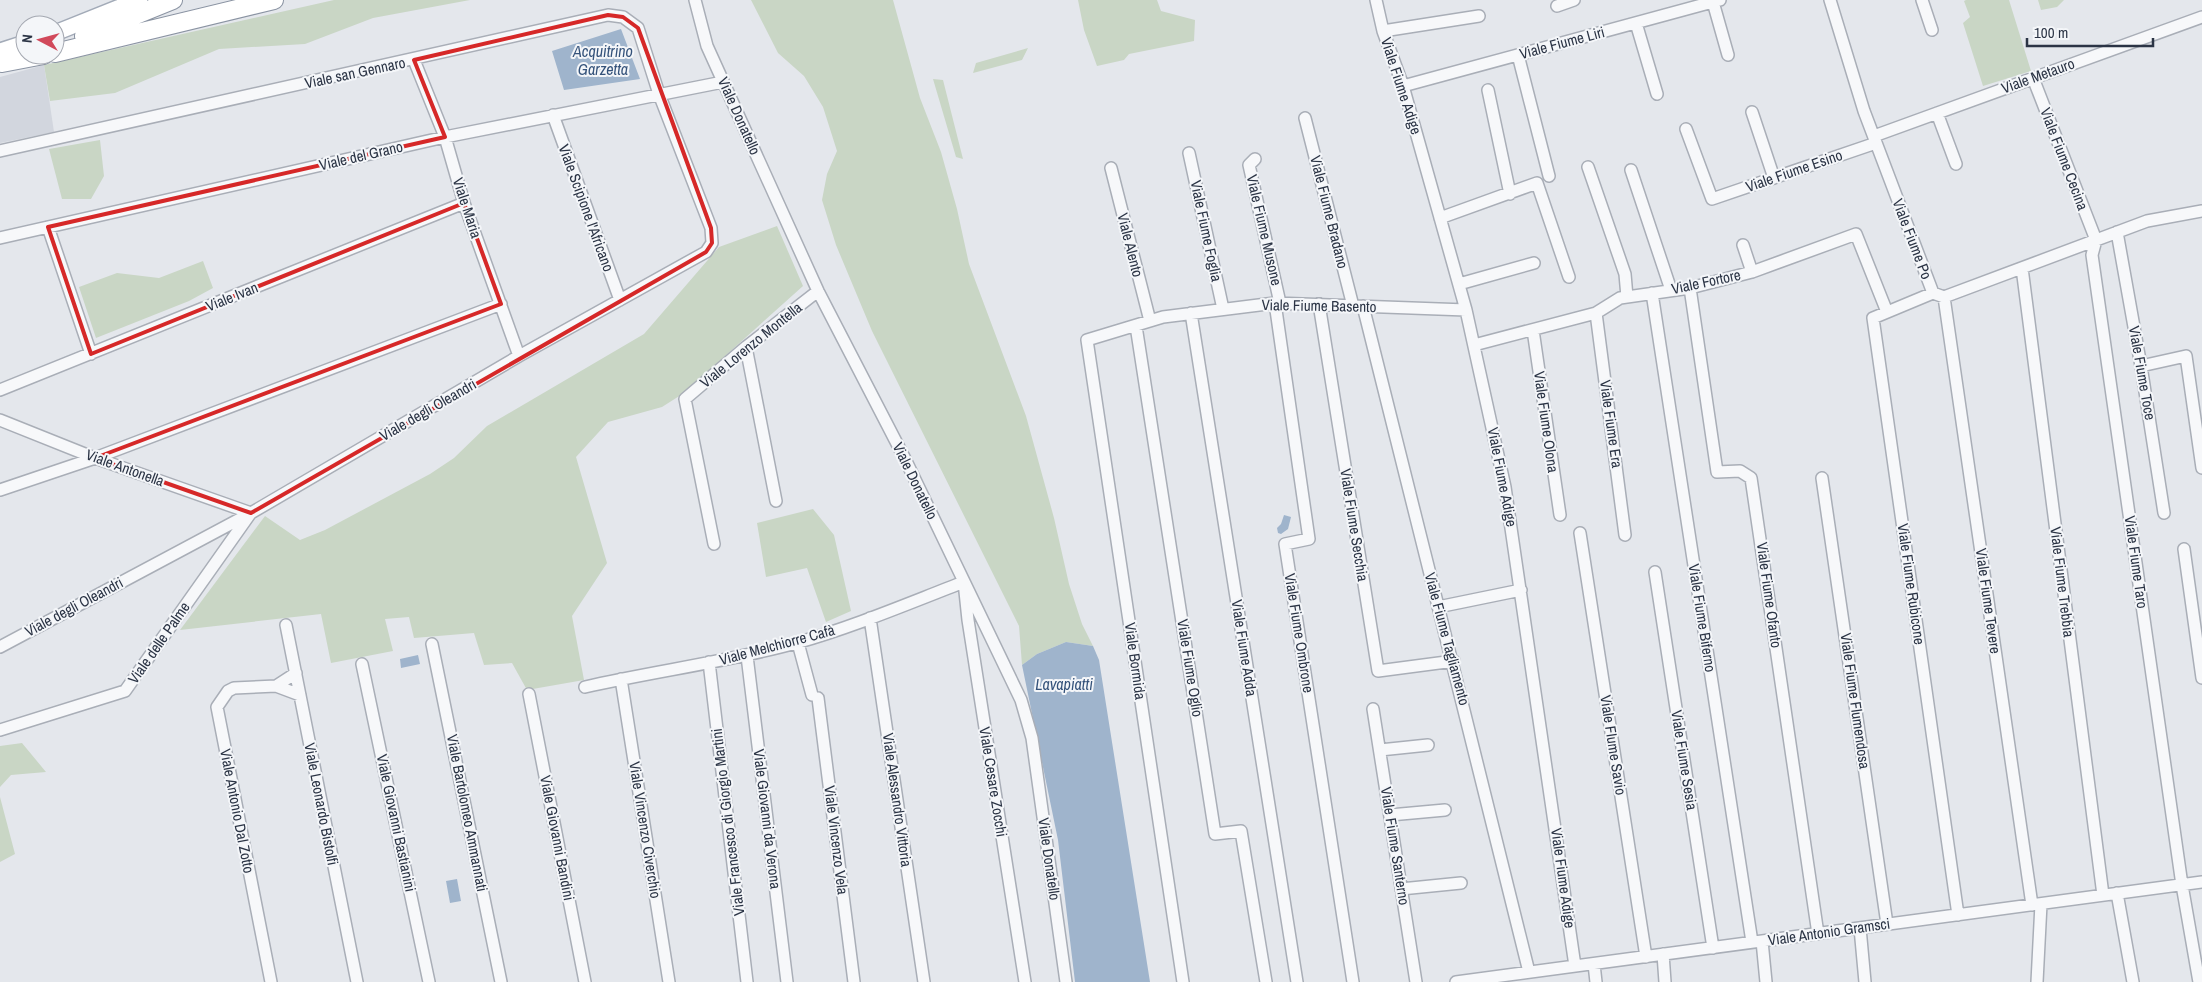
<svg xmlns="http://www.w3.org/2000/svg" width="2202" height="982" font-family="'Archivo Narrow',sans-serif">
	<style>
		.built { fill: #d2d6de }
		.green { fill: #c9d6c5 }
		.water { fill: #9fb4cc }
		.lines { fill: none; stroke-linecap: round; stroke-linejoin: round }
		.minor-casing { stroke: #a9aeb7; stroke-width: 14 }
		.major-casing { stroke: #a3abb8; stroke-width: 18 }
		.highway-casing { stroke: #8b94a3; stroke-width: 20 }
		.minor { stroke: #f7f8fa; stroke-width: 11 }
		.major { stroke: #fff; stroke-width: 15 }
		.highway { stroke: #fff; stroke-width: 18 }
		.marked { fill: none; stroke: #d62828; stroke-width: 4; stroke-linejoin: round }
		.labels { text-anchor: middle; stroke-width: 4; stroke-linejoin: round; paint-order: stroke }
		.street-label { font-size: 15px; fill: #2b3445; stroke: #f4f6f9 }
		.water-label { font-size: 16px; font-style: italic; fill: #34527a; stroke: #f4f6f9 }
	</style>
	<rect width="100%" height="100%" fill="#e4e7ec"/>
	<path class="built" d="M44,65L54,132L0,143V77Z"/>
	<path class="green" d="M334,0H470L373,18L305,44L219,49L115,93L50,101L44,65Z
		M751,0H893L920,98L941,152L957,209L969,264L1026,416L1054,518L1069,584L1082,624L1093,646L1066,642L1037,654L1022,665L1019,626L872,331L836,245L822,200L827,174L837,151L823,107L804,76L778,53Z
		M1078,0H1157L1161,11L1195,20L1194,41L1129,54L1124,60L1097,66L1084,30Z
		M1966,0H2009L2031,71L1983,86L1963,23L1970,17L1964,1Z
		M2038,0H2064L2057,7L2041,10Z
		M1028,48L1022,60L973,73L976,63Z
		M933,79L943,80L963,159L956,157Z
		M100,140L104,176L91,199H62L49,149Z
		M777,226L803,286L684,393L662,407L608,422L576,457L607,563L572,616L584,680L527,690L512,663L484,665L474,633L414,638L409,617L385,619L393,651L331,663L321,614L180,630L265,516L300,540L325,530L430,474L454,458L487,426L644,334L719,247Z
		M203,261L213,288L189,301L96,338L79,287L117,273L159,278Z
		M813,509L834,535L851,611L826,622L807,568L766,577L757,523Z
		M22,743L46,772L11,775L0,787V746Z
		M0,797L15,854L0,862Z"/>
	<path class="water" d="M621,29L640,79L564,90L552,51Z
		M1284,515L1291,517L1288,529L1281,534L1278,533L1277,528L1281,524Z
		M1066,642L1093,646L1099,660L1150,982H1075L1058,840L1022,665L1037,654Z
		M418,655L420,664L401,668L400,659Z
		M457,879L461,901L450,903L446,881Z"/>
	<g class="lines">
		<g class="minor-casing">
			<path id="minor" d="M695,0L707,46L818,291L906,461L1021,700L1032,738L1066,982
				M1376,0L1383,31L1403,86L1466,310L1505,487L1575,966
				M1830,0L1864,111L1933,293L1944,297L2147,221L2202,211
				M1922,0L1932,30
				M1713,2L1728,55
				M1557,6L1574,0
				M1636,23L1657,94
				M1383,31L1479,16
				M1518,55L1549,176
				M414,60L445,137L464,203L519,356
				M2033,78L2096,240L2092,255L2182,885L2199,982
				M1403,86L1720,0
				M1488,90L1510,194
				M1752,112L1774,178
				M1937,113L1956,164
				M553,115L620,300
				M1305,118L1353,306
				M1686,129L1712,199L1876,143
				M1874,136L2202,17
				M0,151L608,15L623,17L638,28L659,94L711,228L712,243L706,252L519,356L251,513L0,647
				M1189,153L1223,309
				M1255,159L1249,165L1280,303
				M1588,167L1625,274L1627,297
				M1111,168L1150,321
				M1631,170L1671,290
				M1440,218L1537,183L1569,277
				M48,227L91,354
				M2117,232L2141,366L2164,513
				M0,238L445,137L723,82
				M1743,245L1752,272
				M2022,268L2103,895
				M1459,284L1534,263
				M1690,288L1717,472L1740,471L1751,478L1818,934
				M1652,293L1752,942
				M1933,293L1873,318L1958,915
				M1944,297L2032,905
				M1275,303L1309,539L1285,544L1353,982
				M1319,304L1378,671L1454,661
				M1363,306C1418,528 1475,750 1529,972
				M1191,313L1297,982
				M1596,313L1625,535
				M1136,326L1215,834L1241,831L1266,982
				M1533,330L1560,515
				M1474,345L1596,313L1620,298L1690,288L1752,272L1856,234L1887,312
				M746,347L776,501
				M2141,366L2186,356L2202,468
				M0,390L464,203
				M0,420L95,458L251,513
				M1822,478L1887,924
				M0,490L95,458L501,304
				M1580,533L1646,957
				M714,544L685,399L746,347L818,291
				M2184,549L2202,678
				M1655,572L1713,948
				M1438,607L1521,590
				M870,618L924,982
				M286,625L357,982
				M798,643L812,695
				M432,644L501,982
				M747,656L787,982
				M709,662L747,982
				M362,664L429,982
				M296,673L276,686L300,695
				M621,679L669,982
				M585,687C655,671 727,662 796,643C853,627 909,603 964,582L968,620L1025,982
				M529,694L585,982
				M818,698L854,982
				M1373,709L1416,982
				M0,730L125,691L250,514
				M1380,750L1428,745
				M1390,815L1445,810
				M1401,889L1461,883
				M2117,893L2133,982
				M1860,928L1865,982
				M1762,941L1766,982
				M1663,954L1665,982
				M1594,964L1596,982
				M271,982L217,707L228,691L234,688L276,686
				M1183,982L1087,340L1163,317L1275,303L1466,310
				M1456,982L2202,882
				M2037,982L2041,904"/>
		</g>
		<g class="major-casing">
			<path id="major" d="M55,33L125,5
				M0,51L25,43"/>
		</g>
		<g class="highway-casing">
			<path id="highway" d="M125,5L138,0
				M84,36L173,0
				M55,53L274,0
				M2,63L44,55"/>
		</g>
		<use href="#minor" class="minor"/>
		<use href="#major" class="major"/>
		<use href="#highway" class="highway"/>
	</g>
	<path class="marked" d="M608,15L623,17L638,28L711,228L712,243L706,252L251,513L95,458L501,304L464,203L91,354L48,227L445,137L414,60Z"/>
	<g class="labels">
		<g class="street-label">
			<text transform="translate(1562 43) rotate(-15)" y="5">Viale Fiume Liri</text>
			<text transform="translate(355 73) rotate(-12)" y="5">Viale san Gennaro</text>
			<text transform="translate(2038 76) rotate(-20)" y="5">Viale Metauro</text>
			<text transform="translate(1401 86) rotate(72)" y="5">Viale Fiume Adige</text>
			<text transform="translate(739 116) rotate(66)" y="5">Viale Donatello</text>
			<text transform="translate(361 156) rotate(-13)" y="5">Viale del Grano</text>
			<text transform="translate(2064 159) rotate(69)" y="5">Viale Fiume Cecina</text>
			<text transform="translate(1794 171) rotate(-19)" y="5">Viale Fiume Esino</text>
			<text transform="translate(467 208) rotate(72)" y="5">Viale Maria</text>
			<text transform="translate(586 208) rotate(70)" y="5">Viale Scipione l'Africano</text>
			<text transform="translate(1329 212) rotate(76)" y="5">Viale Fiume Bradano</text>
			<text transform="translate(1264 230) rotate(77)" y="5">Viale Fiume Musone</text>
			<text transform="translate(1206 231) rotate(78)" y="5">Viale Fiume Foglia</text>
			<text transform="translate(1912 239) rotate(69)" y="5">Viale Fiume Po</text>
			<text transform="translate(1130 245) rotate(76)" y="5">Viale Alento</text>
			<text transform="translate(1706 282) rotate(-12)" y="5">Viale Fortore</text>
			<text transform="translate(232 297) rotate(-22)" y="5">Viale Ivan</text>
			<text transform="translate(1319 306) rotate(1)" y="5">Viale Fiume Basento</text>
			<text transform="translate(751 345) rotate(-39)" y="5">Viale Lorenzo Montella</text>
			<text transform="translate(2142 373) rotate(80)" y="5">Viale Fiume Toce</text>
			<text transform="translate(428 410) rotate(-30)" y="5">Viale degli Oleandri</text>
			<text transform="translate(1546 422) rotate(82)" y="5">Viale Fiume Olona</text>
			<text transform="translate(1611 424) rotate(82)" y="5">Viale Fiume Era</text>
			<text transform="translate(125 468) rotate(20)" y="5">Viale Antonella</text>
			<text transform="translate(1502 477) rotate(79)" y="5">Viale Fiume Adige</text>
			<text transform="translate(915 481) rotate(64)" y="5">Viale Donatello</text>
			<text transform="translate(1354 525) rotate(81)" y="5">Viale Fiume Secchia</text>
			<text transform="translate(2136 562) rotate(82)" y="5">Viale Fiume Taro</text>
			<text transform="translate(2062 582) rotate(83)" y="5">Viale Fiume Trebbia</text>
			<text transform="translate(1911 584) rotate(82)" y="5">Viale Fiume Rubicone</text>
			<text transform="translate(1769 595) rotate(82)" y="5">Viale Fiume Ofanto</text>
			<text transform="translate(1988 601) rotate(82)" y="5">Viale Fiume Tevere</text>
			<text transform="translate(74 607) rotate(-28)" y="5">Viale degli Oleandri</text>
			<text transform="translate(1702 618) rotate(81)" y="5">Viale Fiume Biferno</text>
			<text transform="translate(1299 633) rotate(81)" y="5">Viale Fiume Ombrone</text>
			<text transform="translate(1447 639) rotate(75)" y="5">Viale Fiume Tagliamento</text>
			<text transform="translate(159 643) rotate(-55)" y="5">Viale delle Palme</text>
			<text transform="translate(777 645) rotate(-15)" y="5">Viale Melchiorre Cafà</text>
			<text transform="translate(1244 648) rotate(81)" y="5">Viale Fiume Adda</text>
			<text transform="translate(1135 661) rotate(82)" y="5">Viale Bormida</text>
			<text transform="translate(1190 668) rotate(81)" y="5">Viale Fiume Oglio</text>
			<text transform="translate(1855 701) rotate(82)" y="5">Viale Fiume Flumendosa</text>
			<text transform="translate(1613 745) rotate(81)" y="5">Viale FIume Savio</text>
			<text transform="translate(1684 760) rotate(81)" y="5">Viale Fiume Sesia</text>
			<text transform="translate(993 782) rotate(81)" y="5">Viale Cesare Zocchi</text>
			<text transform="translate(897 800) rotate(82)" y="5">Viale Alessandro Vittoria</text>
			<text transform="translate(321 804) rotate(79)" y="5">Viale Leonardo Bistolfi</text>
			<text transform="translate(237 811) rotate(79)" y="5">Viale Antonio Dal Zotto</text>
			<text transform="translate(467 813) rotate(79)" y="5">Viale Bartolomeo Ammannati</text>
			<text transform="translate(767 819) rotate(83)" y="5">Viale Giovanni da Verona</text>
			<text transform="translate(728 822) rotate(-97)" y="5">Viale Francesco di Giorgio Martini</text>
			<text transform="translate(396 823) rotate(78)" y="5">Viale Giovanni Bastianini</text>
			<text transform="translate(645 830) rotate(81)" y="5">Viale Vincenzo Civerchio</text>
			<text transform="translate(557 838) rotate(79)" y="5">Viale Giovanni Bandini</text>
			<text transform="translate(836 840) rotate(83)" y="5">Viale Vincenzo Vela</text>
			<text transform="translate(1395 846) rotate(81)" y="5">Viale Fiume Santerno</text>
			<text transform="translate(1049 859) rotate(82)" y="5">Viale Donatello</text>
			<text transform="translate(1563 878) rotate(82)" y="5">Viale Fiume Adige</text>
			<text transform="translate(1829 932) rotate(-8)" y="5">Viale Antonio Gramsci</text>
		</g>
		<g class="water-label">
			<text x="603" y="57">Acquitrino<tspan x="603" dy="18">Garzetta</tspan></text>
			<text x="1064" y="690">Lavapiatti</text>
		</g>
	</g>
	<g transform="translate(40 40) rotate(276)"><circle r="24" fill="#f4f6f9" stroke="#a4a8b1"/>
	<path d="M0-4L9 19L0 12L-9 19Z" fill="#d1495b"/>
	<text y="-8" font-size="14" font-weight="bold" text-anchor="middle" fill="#2b3445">N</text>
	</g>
	<path d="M2027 38v8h126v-8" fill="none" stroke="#2b3445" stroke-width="2.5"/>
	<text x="2034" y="38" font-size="15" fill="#2b3445" stroke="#f4f6f9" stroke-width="4" paint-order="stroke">100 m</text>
</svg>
